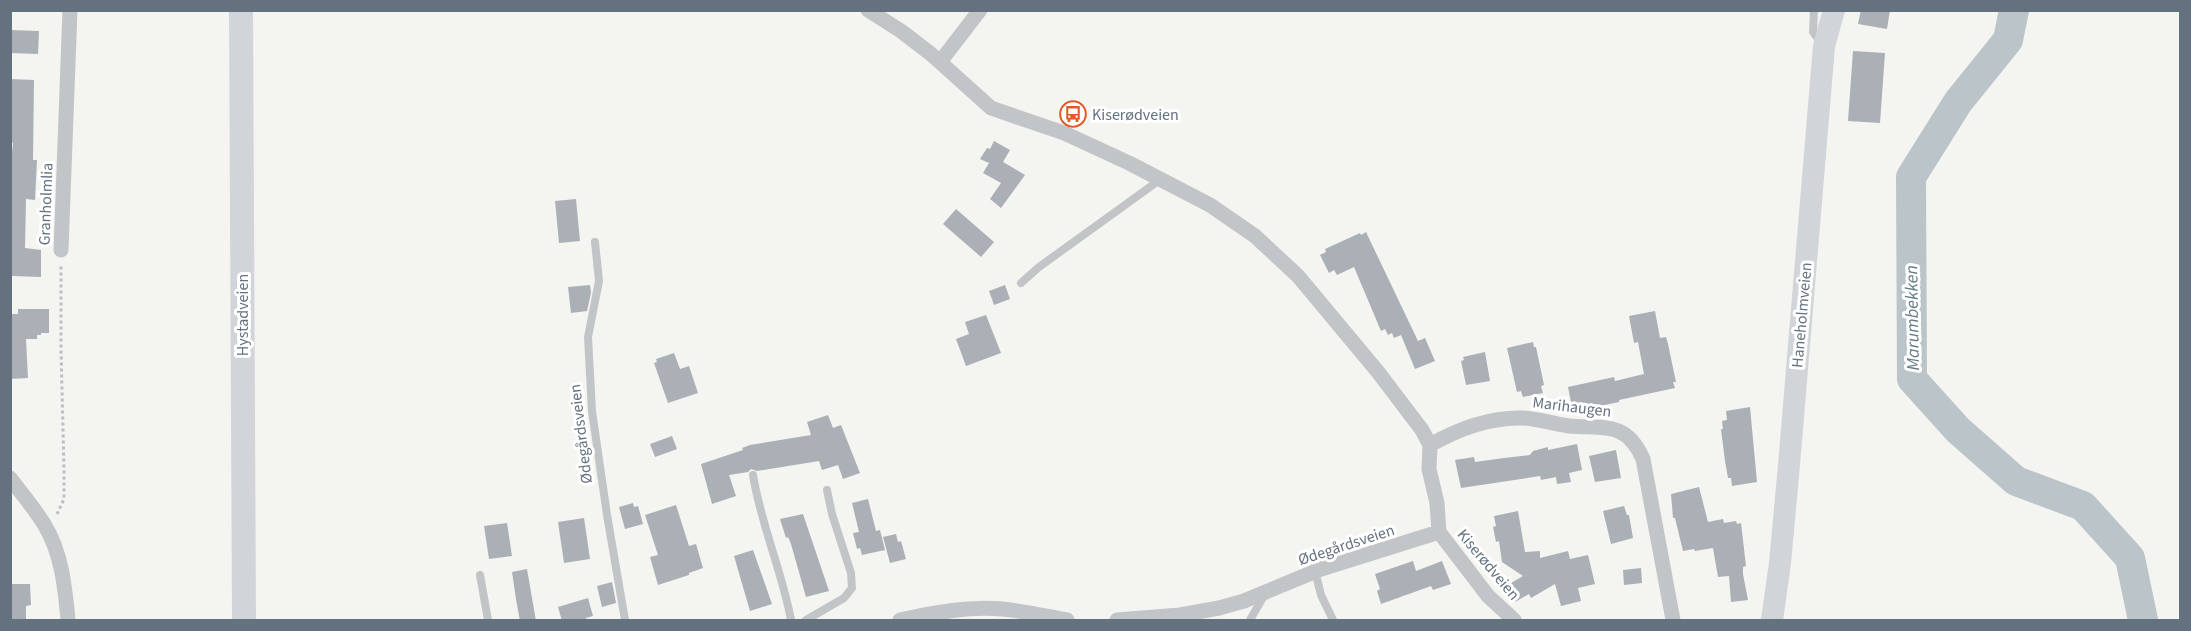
<svg xmlns="http://www.w3.org/2000/svg" width="2191" height="631" font-family="'Source Sans 3',sans-serif">
	<style>
		.lines { fill: none; stroke-linecap: round; stroke-linejoin: round }
		.river { stroke: #bac4c9; stroke-width: 30 }
		.building { fill: #aab0b6 }
		.path { stroke: #bbbdbf; stroke-width: 3; stroke-dasharray: 3 3; stroke-linecap: butt }
		.lane { stroke: #c2c5c8; stroke-width: 8 }
		.street { stroke: #c2c5c8; stroke-width: 15 }
		.secondary { stroke: #d1d5da; stroke-width: 22 }
		.primary { stroke: #d1d5da; stroke-width: 24 }
		.labels { text-anchor: middle; stroke-width: 6; stroke-linejoin: round; paint-order: stroke }
		.poi-label { font-size: 16px; fill: #647280; stroke: #fff; text-anchor: start }
		.street-label { font-size: 16px; fill: #647280; stroke: #fff }
		.water-label { font-size: 18px; font-style: italic; fill: #647a85; stroke: #fff }
	</style>
	<rect width="100%" height="100%" fill="#f4f4f0"/>
	<g class="lines">
		<path class="river" d="M2014,10L2008,40L1958,102L1911,177L1912,379L1958,430L2016,481L2083,506L2130,558L2143,620"/>
	</g>
	<path class="building" d="M1861,10H1890L1887,29L1858,24Z
		M10,30L39,31L38,54L10,53Z
		M1853,51L1885,53L1880,123L1848,121Z
		M10,79L34,80L33,160H37L35,200L26,199L25,248L41,250V277L12,276L10,172L13,143L10,142Z
		M994,141L1010,150L1003,162L1025,175L1001,208L990,199L1001,183L983,173L989,163L980,159L987,148L990,149Z
		M576,199L580,241L559,243L555,201Z
		M956,209L994,242L981,257L943,224Z
		M1366,232L1418,341L1425,338L1435,361L1415,369L1401,335L1394,338L1392,333L1388,335L1385,329L1381,331L1354,267L1337,275L1334,270L1329,273L1320,255L1326,252L1325,249L1360,233L1361,235Z
		M590,285L591,293L587,311L571,313L568,287Z
		M1005,285L1010,299L994,305L989,291Z
		M18,309H49V333H41V335H37V339H26L28,378L10,379V314H18Z
		M1655,311L1660,338L1666,337L1668,344L1676,382H1673L1675,388L1619,400V402L1600,406L1601,409L1573,412L1568,387L1614,377L1615,381L1644,374L1638,342L1634,343L1629,316Z
		M986,315L1001,353L966,366L956,339L969,334L965,322Z
		M1533,342L1534,347H1536L1544,385L1541,386L1543,393L1523,397L1521,391L1517,392L1507,348Z
		M1485,352L1490,381L1466,385L1461,361L1464,360L1463,357Z
		M674,353L680,369L689,366L698,393L668,403L654,363L657,362L656,359Z
		M1750,407L1757,482L1732,486L1731,478H1728L1725,461L1721,429H1723L1722,421L1727,420L1726,411Z
		M828,415L833,428L841,425L860,473L843,479L838,465L822,470L819,461L757,471L751,469L748,472L729,475L736,496L712,504L701,464L743,450L742,448L750,445L811,435L807,422Z
		M672,436L677,449L655,457L650,444Z
		M1577,444L1582,470L1569,473L1571,482L1557,484L1556,477L1541,480L1540,476L1461,488L1455,460L1474,457L1475,462L1504,458L1530,455L1533,451L1548,447V450Z
		M1616,450L1621,478L1595,482L1589,456Z
		M1699,487L1708,522L1723,519L1724,523L1736,521L1737,524L1741,523L1746,566L1743,567V574L1748,600L1731,602L1729,576L1718,577L1713,548L1695,551L1694,549L1683,551L1675,518H1673L1671,494Z
		M868,499L876,531L880,530L885,550L862,555L860,548L857,549L853,533L859,532L852,503Z
		M633,503L634,507L638,506L643,524L625,529L619,507Z
		M676,505L689,546L696,544L703,568L689,573V575L658,585L650,557L658,555L645,515Z
		M1624,506L1627,515H1629L1633,538L1611,544L1603,511Z
		M1518,511L1525,552L1540,551V558L1568,551L1570,559L1588,555L1595,584L1578,588L1581,601L1561,606L1555,584L1531,598L1529,594L1515,602L1506,586L1523,576L1502,562L1499,541L1496,542L1493,527L1496,526L1494,516Z
		M803,514L829,591L806,597L791,544L788,537L786,538L780,519Z
		M584,518L590,559L564,563L558,522Z
		M507,523L512,556L489,559L484,526Z
		M896,534L898,542L901,541L906,559L890,563L883,537Z
		M753,550L772,604L750,611L734,556Z
		M1413,561L1416,571L1442,561L1451,584L1433,590L1431,586L1381,604L1377,591L1380,589L1375,574Z
		M1641,568L1642,583L1624,585L1623,570Z
		M527,569L536,621H520L516,599L512,572Z
		M612,582L616,603L602,607L597,586Z
		M10,584H30L31,605L26,606V621H10Z
		M588,598L593,616L586,618L587,621H562L558,607Z"/>
	<g class="lines">
		<path class="path" d="M57,514L64,499V470L61,349V264"/>
		<path class="lane" d="M1814,10L1813,32L1821,43
			M595,242L599,281L588,337L592,411L607,515L625,620
			M1021,283L1039,267L1161,179
			M753,475C761,525 782,571 791,620
			M1315,571L1321,595L1333,620
			M480,575L488,620
			M806,620L844,598L852,588L851,573L832,514L827,490
			M1250,620L1265,594"/>
		<path class="street" d="M868,10L901,31L931,54L991,108L1064,133L1129,163L1210,205L1255,236L1298,276L1378,372L1422,430L1430,445L1429,469L1437,503L1439,532L1488,596L1514,620
			M940,62L980,10
			M61,250L70,10
			M1430,445C1458,429 1490,417 1523,418C1539,419 1554,424 1569,426C1603,429 1626,420 1643,459L1673,620
			M10,478C22,494 34,508 44,524C62,553 65,588 68,620
			M900,620C933,613 968,606 1002,609C1024,611 1045,616 1067,620
			M1117,620L1180,615L1219,608L1244,601L1321,569L1439,532"/>
		<path class="secondary" d="M1772,620L1780,563L1789,465L1824,46L1834,10"/>
		<path class="primary" d="M241,10L244,620"/>
	</g>
	<defs>
		<g id="bus-ring" transform="scale(1.35)"><circle r="9.5" fill="#fff" stroke="#dd5c28" stroke-width="1.5"/><path d="M-5-6H5V4H4V6H2V4H-2V6H-4V4H-5ZM-3.5-4V0h7V-4ZM-3.5 1.2v1.5H-2V1.2ZM2 1.2v1.5H3.5V1.2Z" fill="#dd5c28"/></g>
	</defs>
	<g fill-rule="evenodd">
		<use href="#bus-ring" x="1073" y="114"/>
	</g>
	<g class="labels">
		<g class="poi-label">
			<text x="1092" y="120">Kiserødveien</text>
		</g>
		<g class="street-label">
			<text transform="translate(45 204) rotate(-88)" y="6">Granholmlia</text>
			<text transform="translate(242 315) rotate(-90)" y="6">Hystadveien</text>
			<text transform="translate(1801 315) rotate(-85)" y="6">Haneholmveien</text>
			<text transform="translate(1572 406) rotate(7)" y="6">Marihaugen</text>
			<text transform="translate(580 434) rotate(-97)" y="6">Ødegårdsveien</text>
			<text transform="translate(1346 544) rotate(-18)" y="6">Ødegårdsveien</text>
			<text transform="translate(1489 564) rotate(50)" y="6">Kiserødveien</text>
		</g>
		<g class="water-label">
			<text transform="translate(1912 318) rotate(-91)" y="6">Marumbekken</text>
		</g>
	</g>
	<rect width="2191" height="631" fill="none" stroke="#647280" stroke-width="24"/>
</svg>
